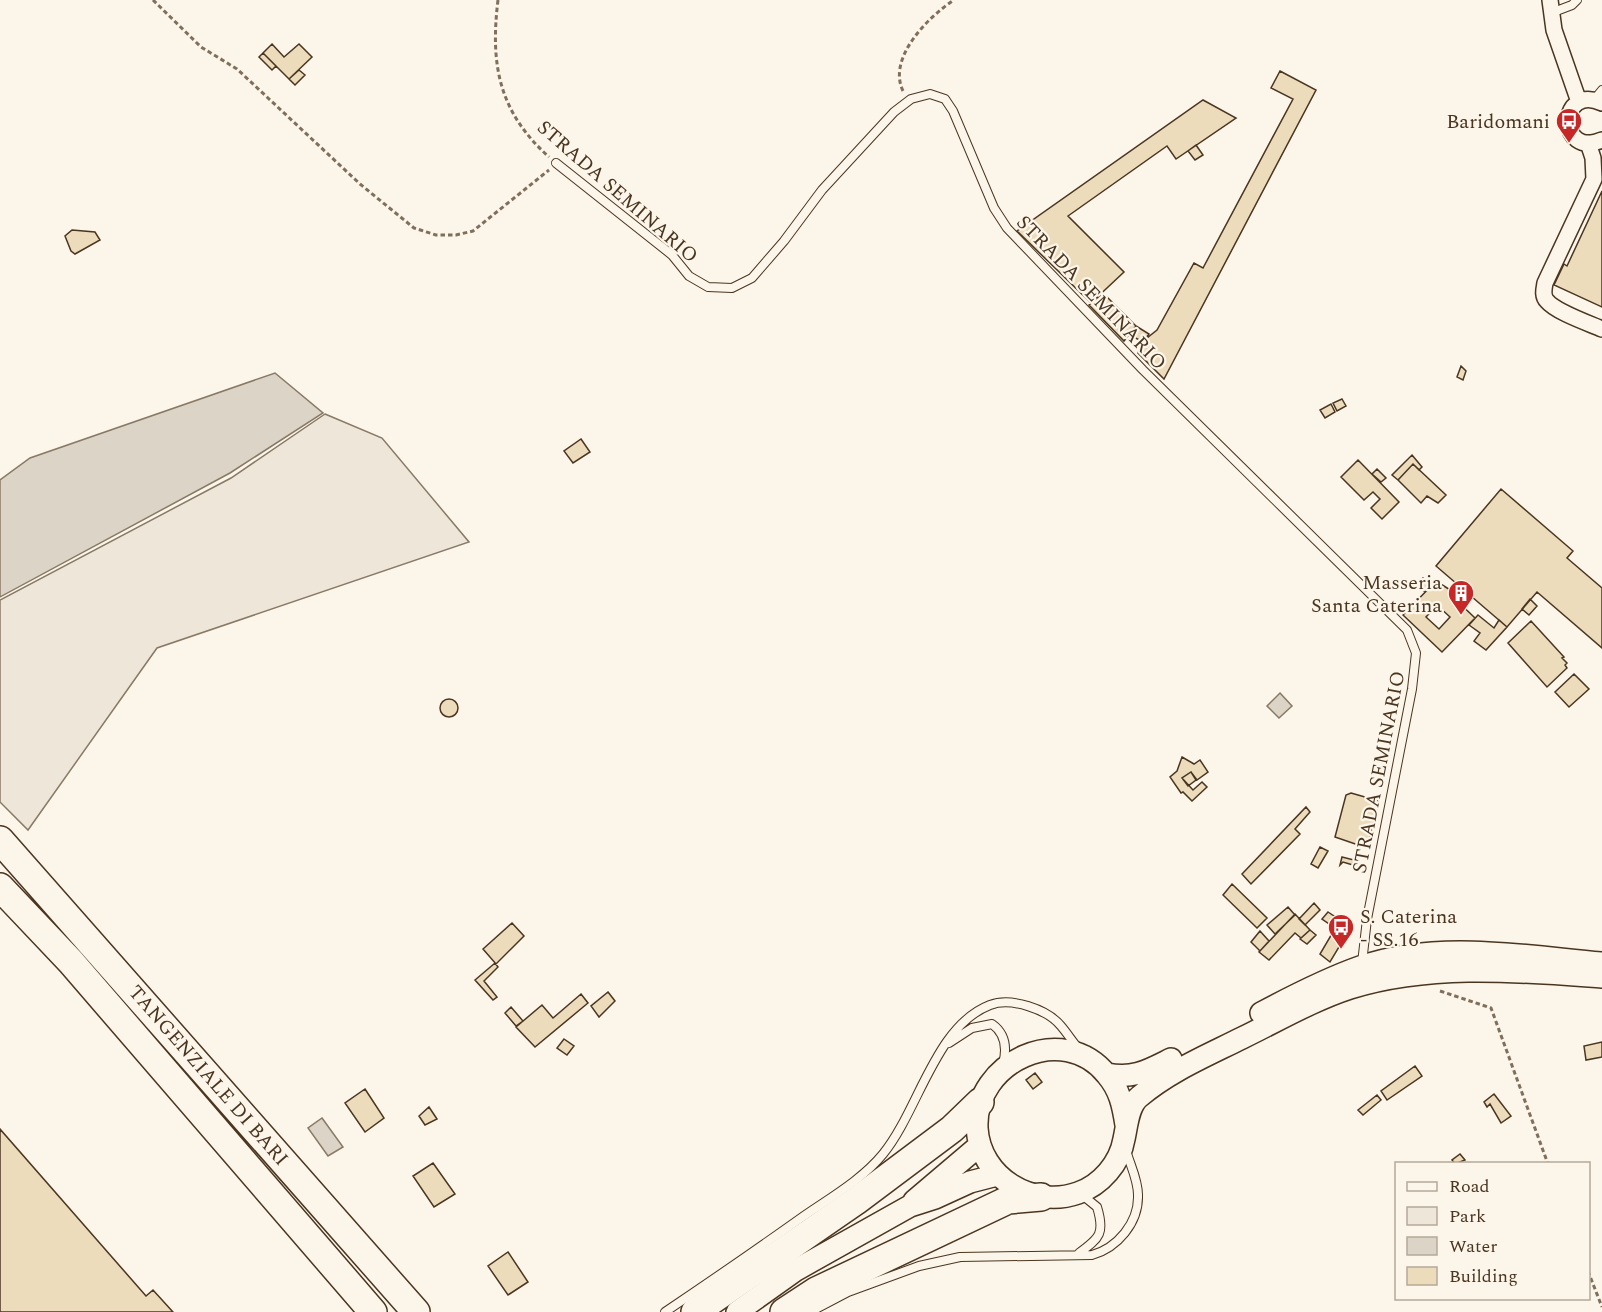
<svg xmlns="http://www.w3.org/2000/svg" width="1602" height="1312" font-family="Spectral,serif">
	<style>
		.green { fill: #ede6d9; stroke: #887966; stroke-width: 1.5 }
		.water { fill: #dcd4c6; stroke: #887966; stroke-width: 1.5 }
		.building { fill: #ecdcbc; stroke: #4a3520; stroke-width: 1.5; fill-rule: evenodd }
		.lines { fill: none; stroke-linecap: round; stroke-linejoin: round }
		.lane-casing { stroke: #4a3520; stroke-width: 10 }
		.street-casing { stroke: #4a3520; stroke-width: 18 }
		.secondary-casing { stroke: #4a3520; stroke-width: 24 }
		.highway-casing { stroke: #4a3520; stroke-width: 30 }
		.path { stroke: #7f6f5c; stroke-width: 3; stroke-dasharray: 4.5 3; stroke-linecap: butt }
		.lane { stroke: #fbf6e9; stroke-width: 8 }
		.street { stroke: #fbf6e9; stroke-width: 15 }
		.secondary { stroke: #fbf6e9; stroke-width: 21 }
		.highway { stroke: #fbf6e9; stroke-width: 27 }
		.labels { text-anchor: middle; stroke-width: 4.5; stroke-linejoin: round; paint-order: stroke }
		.poi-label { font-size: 20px; fill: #4a3520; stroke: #fbf6e9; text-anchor: end }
		.street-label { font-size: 20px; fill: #4a3520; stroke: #fbf6e9 }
	</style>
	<rect width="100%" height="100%" fill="#fbf6e9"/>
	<path class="green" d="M325,414L382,438L469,542L157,648L28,830L0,802V600L231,478Z"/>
	<path class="water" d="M275,373L323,413L230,473L0,597V480L30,458Z
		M1280,693L1292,706L1279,718L1267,706Z
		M322,1118L343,1147L328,1156L308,1128Z"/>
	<path class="building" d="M272,44L284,57L299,44L312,57L289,79L263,53Z
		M263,53L276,66L272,70L259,57Z
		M299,70L305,75L295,85L289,79Z
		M1280,71L1316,90L1164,379L1138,353L1142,342L1157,330L1194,263L1203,268L1293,99L1271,88Z
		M1203,100L1236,118L1176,159L1167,146L1068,216L1124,272L1091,303L1017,231Z
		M1196,145L1203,155L1195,160L1188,151Z
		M1602,191V307L1554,285L1564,264L1567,266Z
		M72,230L95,232L100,240L75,254L71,251L65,236Z
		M1103,293L1136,326L1124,341L1089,305Z
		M1136,326L1149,334L1143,342L1130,335Z
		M1461,366L1466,371L1463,380L1457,377Z
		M1342,399L1346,406L1337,411L1333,403Z
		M1331,404L1335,412L1325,418L1320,410Z
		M581,439L590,452L573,463L564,451Z
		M1412,455L1422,467L1419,470L1413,464L1398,480L1392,475Z
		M1358,460L1399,502L1382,519L1371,508L1380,499L1373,492L1364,500L1341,477Z
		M1413,464L1446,495L1438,503L1427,496L1421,503L1398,480Z
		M1377,469L1386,478L1381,482L1372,474Z
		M1501,489L1573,551L1567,558L1602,588V648L1537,592L1507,627L1436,566Z
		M1423,578L1431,584L1424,591L1416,585Z
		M1436,581L1455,593L1452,596L1475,618L1442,652L1403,615ZM1437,605L1450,617L1439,629L1426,617Z
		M1530,599L1537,606L1529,615L1522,609Z
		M1478,615L1494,628L1499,620L1507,627L1486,650L1474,641L1480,633L1469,625Z
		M1531,621L1564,657L1562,658L1567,663L1565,665L1567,668L1547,687L1508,643Z
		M1574,674L1589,689L1569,707L1555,692Z
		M440 708a9 9 0 1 1 18 0a9 9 0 1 1-18 0Z
		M1182,757L1194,764L1200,760L1208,772L1197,780L1191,772L1182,778L1193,790L1202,782L1207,787L1192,801L1183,792L1181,793L1170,777L1177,771Z
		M1191,772L1196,780L1188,786L1182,778Z
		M1351,793L1379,801L1367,848L1335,837L1346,795Z
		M1306,807L1310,812L1295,829L1300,834L1251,884L1242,874Z
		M1320,847L1328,851L1318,868L1311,864Z
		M1342,857L1354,860L1353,865L1343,862L1340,865Z
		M1232,884L1267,918L1257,928L1223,895Z
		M1314,903L1320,910L1305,925L1299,919Z
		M1288,907L1295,915L1275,934L1267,925Z
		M1328,912L1340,920L1335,928L1322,919Z
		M1295,914L1310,930L1301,938L1295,933L1269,960L1259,952Z
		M1340,920L1351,927L1330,962L1320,954Z
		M512,923L524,936L496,964L483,949Z
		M1310,930L1316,935L1307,944L1300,939Z
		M1260,931L1269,941L1260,951L1251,942Z
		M495,963L498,967L484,981L497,997L493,1000L475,980Z
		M608,992L615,1001L599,1017L591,1006Z
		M581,994L588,1003L535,1047L516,1027L542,1005L553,1018Z
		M511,1007L523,1021L516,1026L505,1013Z
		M564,1039L574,1046L567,1055L557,1048Z
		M1602,1042V1057L1586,1060L1584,1046Z
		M1415,1066L1422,1076L1387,1100L1381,1091Z
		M1035,1073L1042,1082L1033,1089L1026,1080Z
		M365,1089L384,1118L365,1132L345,1103Z
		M1494,1094L1511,1116L1501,1123L1490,1104L1487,1107L1484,1102Z
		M1377,1095L1381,1100L1363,1115L1358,1110Z
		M429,1107L437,1119L425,1125L419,1116Z
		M0,1129L146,1296L153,1290L173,1312H0Z
		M1460,1154L1465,1160L1455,1164L1452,1160Z
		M433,1163L455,1194L434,1207L413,1176Z
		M508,1252L528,1282L508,1295L488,1266Z"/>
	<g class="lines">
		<g class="lane-casing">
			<path id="lane" d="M1551,13L1572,5L1577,0
				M1594,100L1602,90
				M556,163L672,255L689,276L708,287L732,288L752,278L784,241L822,190L894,112L911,99L930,94L945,99L953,111L994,208L1007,228L1143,370L1407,630L1416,653L1412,689L1367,919L1362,963
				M949,1043L972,1028L992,1024C1006,1034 1007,1049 1003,1064
				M1079,1253C1100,1238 1105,1233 1097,1207L1081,1194
				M665,1312C711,1281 756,1250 801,1218C828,1199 862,1180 883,1154C919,1110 935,1026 990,1005C1011,997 1047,1009 1061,1026C1067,1033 1072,1041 1078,1048
				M810,1312L848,1292L919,1266L960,1257L1092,1255C1117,1248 1139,1223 1138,1195C1138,1179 1130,1165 1126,1150"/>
		</g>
		<g class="street-casing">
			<path id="street" d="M1550,0L1554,30L1579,102
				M1602,103C1558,83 1557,159 1602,140
				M1588,143L1593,158L1594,179L1545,283C1544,289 1542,296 1547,301C1556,312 1588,323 1602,329"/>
		</g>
		<g class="secondary-casing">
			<path id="secondary" d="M1261,1013C1293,996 1326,979 1360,967C1437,940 1523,956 1601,963
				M1107,1074C1134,1079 1147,1071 1171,1059
				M1126,1125C1123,1106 1120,1090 1107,1075C1063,1020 974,1062 977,1128C980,1178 1033,1209 1078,1193C1101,1185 1120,1163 1124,1139C1127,1126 1128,1106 1139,1097C1170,1071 1206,1056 1242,1038C1277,1021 1313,1000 1350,988C1431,963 1518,971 1602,977
				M914,1201L980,1145
				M737,1312L796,1270L910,1206L935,1198L970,1182L997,1175"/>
		</g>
		<g class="highway-casing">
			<path id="highway" d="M0,840L416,1312
				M0,887L71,962L373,1312
				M695,1312L856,1201L952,1129L980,1102
				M784,1312L816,1291L1008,1200L1041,1197"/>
		</g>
		<path class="path" d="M153,0L201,47L237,69L360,184L414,228L436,235H456L473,231L549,170
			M498,0C490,65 499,112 549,157
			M903,91C887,58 928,17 954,0
			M1440,991L1491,1008L1548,1164
			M1588,1271L1602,1307"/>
		<use href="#lane" class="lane"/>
		<use href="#street" class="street"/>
		<use href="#secondary" class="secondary"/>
		<use href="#highway" class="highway"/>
	</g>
	<defs>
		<g id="bus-pin" transform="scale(1.35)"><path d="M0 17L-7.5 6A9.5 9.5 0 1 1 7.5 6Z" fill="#c62828" stroke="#fbf6e9"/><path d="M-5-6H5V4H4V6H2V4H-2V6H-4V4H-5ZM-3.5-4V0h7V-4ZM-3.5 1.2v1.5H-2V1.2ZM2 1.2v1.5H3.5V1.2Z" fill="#fff"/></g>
		<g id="building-pin" transform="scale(1.35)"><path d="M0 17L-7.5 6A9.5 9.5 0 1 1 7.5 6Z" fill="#c62828" stroke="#fbf6e9"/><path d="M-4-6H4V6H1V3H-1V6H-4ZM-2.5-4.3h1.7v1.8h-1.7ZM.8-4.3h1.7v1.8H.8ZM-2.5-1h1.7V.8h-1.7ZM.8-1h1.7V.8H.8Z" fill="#fff"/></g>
	</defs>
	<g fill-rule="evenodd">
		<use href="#bus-pin" x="1569" y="121"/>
		<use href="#building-pin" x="1461" y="593"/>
		<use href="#bus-pin" x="1341" y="927"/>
	</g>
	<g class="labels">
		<g class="poi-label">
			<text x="1550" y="128">Baridomani</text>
			<text x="1442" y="589">Masseria<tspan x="1442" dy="23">Santa Caterina</tspan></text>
			<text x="1360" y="923" text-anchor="start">S. Caterina<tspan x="1360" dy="23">- SS.16</tspan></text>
		</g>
		<g class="street-label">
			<text transform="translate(618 191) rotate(41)" y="7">STRADA SEMINARIO</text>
			<text transform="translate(1092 292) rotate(46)" y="7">STRADA SEMINARIO</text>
			<text transform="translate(1378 772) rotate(-79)" y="7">STRADA SEMINARIO</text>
			<text transform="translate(209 1075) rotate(49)" y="7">TANGENZIALE DI BARI</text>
		</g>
	</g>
	<rect x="1395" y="1162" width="195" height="138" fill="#fbf6e9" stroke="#b4a999" stroke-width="1.5"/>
	<rect x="1407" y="1182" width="30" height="9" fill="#fbf6e9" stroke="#b4a999" stroke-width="1.5"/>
	<text x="1449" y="1192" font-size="18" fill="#4a3520">Road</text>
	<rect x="1407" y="1207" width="30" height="18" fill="#ede6d9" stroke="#b4a999" stroke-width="1.5"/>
	<text x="1449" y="1222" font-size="18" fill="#4a3520">Park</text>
	<rect x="1407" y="1237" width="30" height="18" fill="#dcd4c6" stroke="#b4a999" stroke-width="1.5"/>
	<text x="1449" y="1252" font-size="18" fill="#4a3520">Water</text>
	<rect x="1407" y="1267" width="30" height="18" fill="#ecdcbc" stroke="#b4a999" stroke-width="1.5"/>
	<text x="1449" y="1282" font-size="18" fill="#4a3520">Building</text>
</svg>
